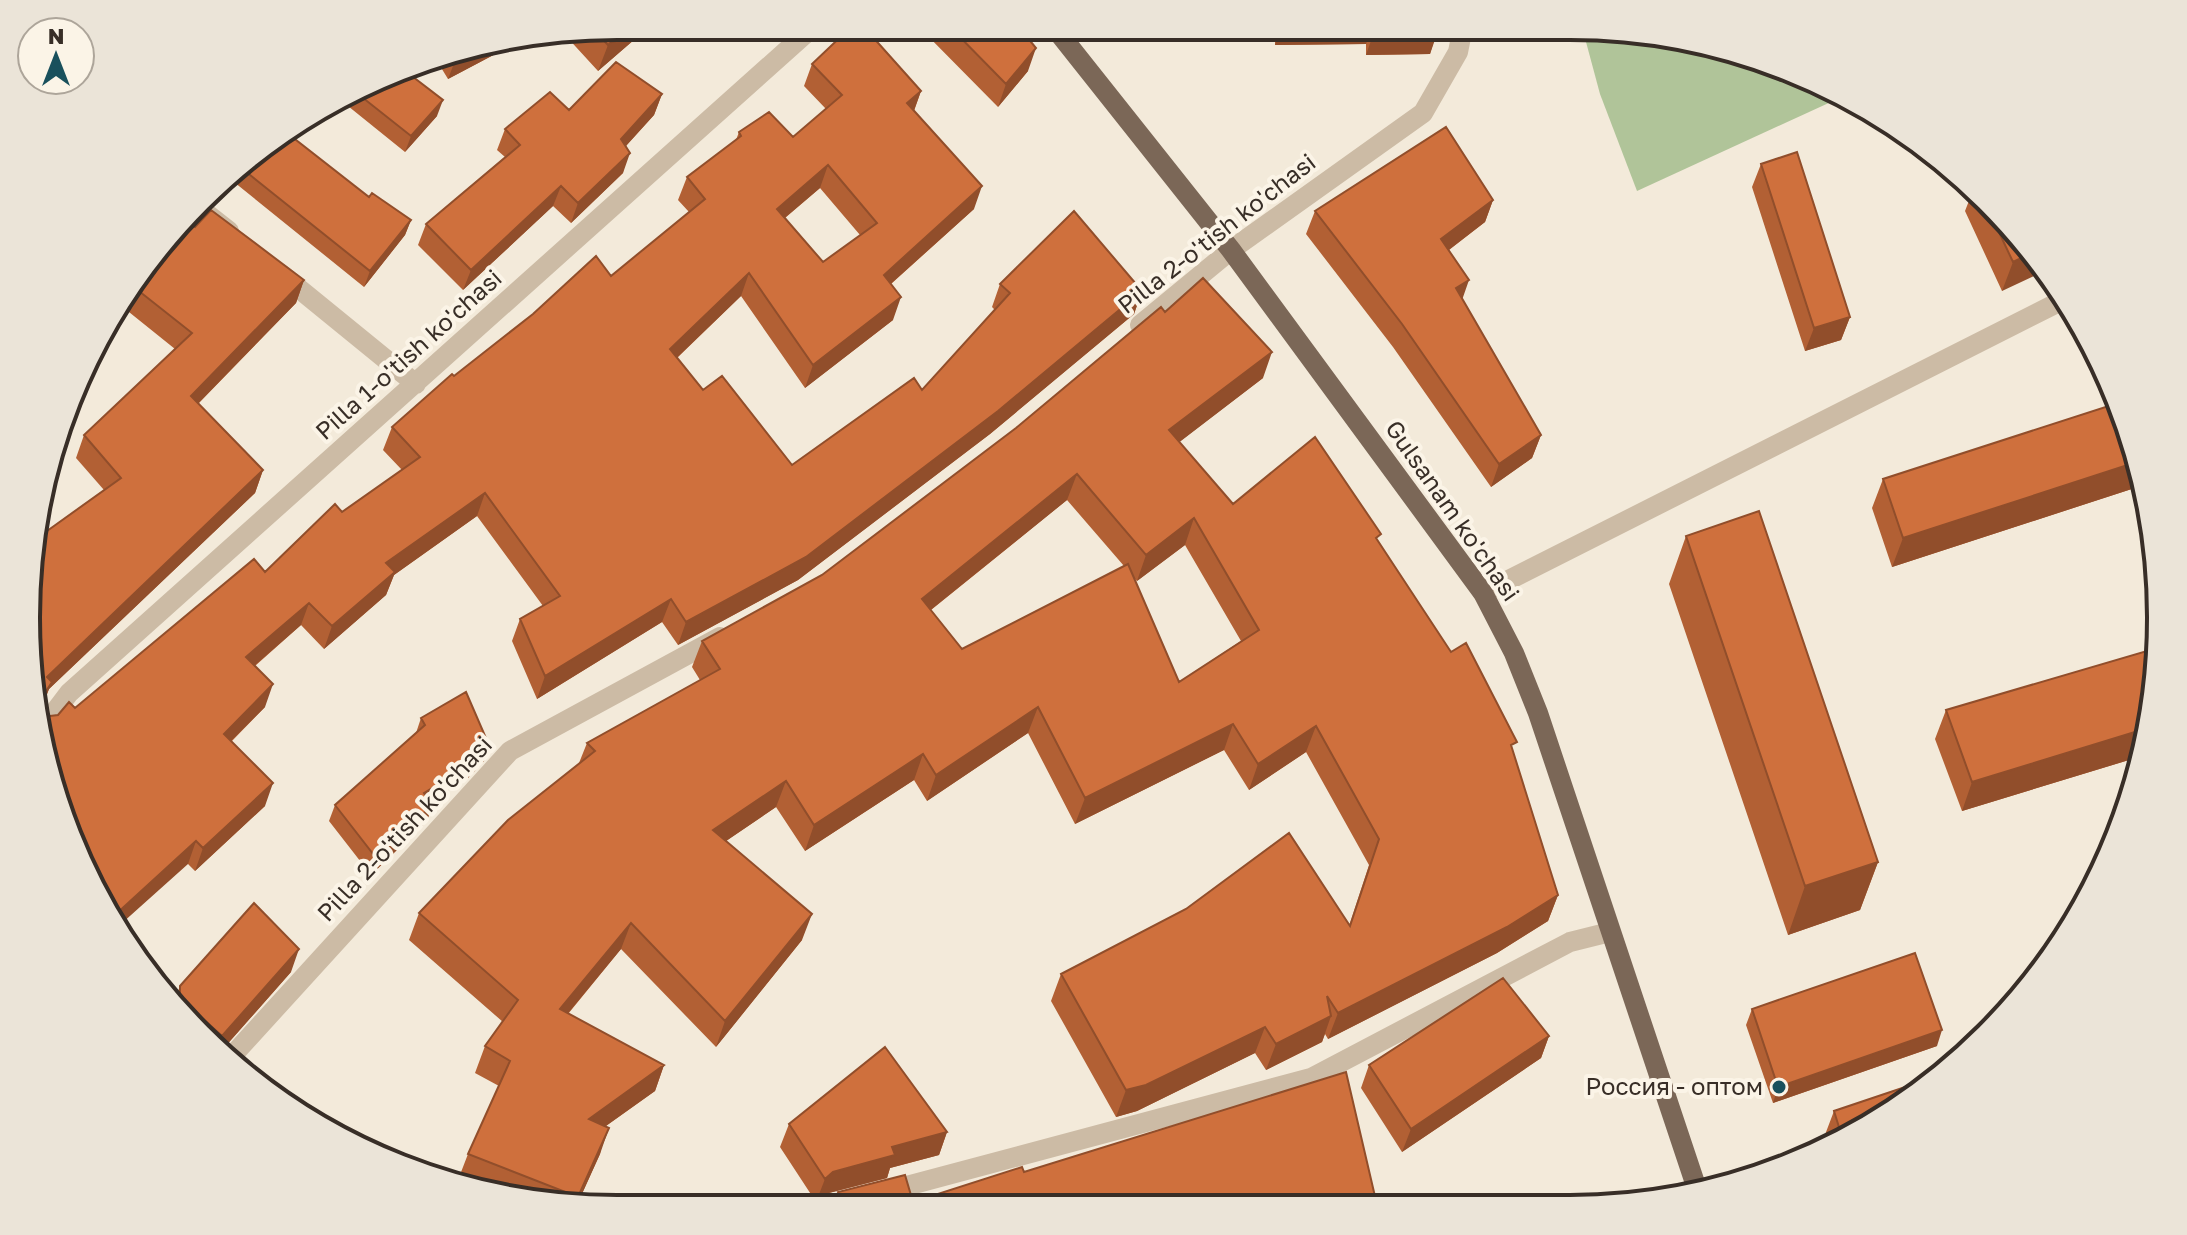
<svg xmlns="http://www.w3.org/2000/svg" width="2187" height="1235" font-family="'Golos Text',sans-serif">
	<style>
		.green { fill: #b0c499 }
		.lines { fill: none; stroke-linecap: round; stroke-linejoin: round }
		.minor { stroke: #ccbba5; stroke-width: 20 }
		.major { stroke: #7b6757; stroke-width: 20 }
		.wall { fill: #b26034; fill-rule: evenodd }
		.shaded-wall { fill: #914e2b }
		.building { fill: #cf703d; stroke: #914e2b; stroke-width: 2; fill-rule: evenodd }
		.poi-dot { fill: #19505c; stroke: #fbf4e7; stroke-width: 3 }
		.labels { text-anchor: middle; stroke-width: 8; stroke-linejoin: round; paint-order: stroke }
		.street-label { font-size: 24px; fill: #382e27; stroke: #fbf4e7 }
		.poi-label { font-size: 24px; fill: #382e27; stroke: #fbf4e7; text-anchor: end }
		.rim { fill: none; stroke: #382e27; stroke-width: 4 }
	</style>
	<rect width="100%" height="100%" fill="#f3eada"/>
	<path class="green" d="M1582,27H1608L1723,46L1844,96L1637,191L1600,94Z"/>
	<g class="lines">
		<path class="minor" d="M201,209L229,231
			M281,274L416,384
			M1140,325L1231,250L1423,113L1458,52L1463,27
			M1483,593L2065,299
			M44,726L69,693L814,26
			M232,1056L510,751L720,637
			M828,1207L1311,1078L1570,942L1610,932"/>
		<path class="major" d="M1054,27L1231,250L1483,593L1514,653L1538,713L1698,1192"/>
	</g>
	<path class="wall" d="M618,26H650L598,71L565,35Z
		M918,26H1018L1028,71L998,107Z
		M1275,27H1438L1430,54L1366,55V44L1275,45Z
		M518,42L448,79L434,56Z
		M812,64L921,91L914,111L974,209L891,284L893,320L805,388L741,296L677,358L703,390L792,465L922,390L995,310L992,307L1000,284L1142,291L1134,314L990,434L798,580L678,645L662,622L537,699L512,641L520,619L543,606L477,516L394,575L386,595L324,649L301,625L255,666L265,707L231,742L265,806L195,871L188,864L71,843L27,656L47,531L104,490L76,458L84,435L175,349L119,304L126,288L188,222L195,227L304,280L296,303L198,404L263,470L255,493L49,689L42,708L44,713L50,716L58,715L75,708L265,572L342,512L402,470L383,450L392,427L454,376L611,276L689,212L678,200L687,177L736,140L739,132L793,137L826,109L804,86ZM820,188L860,235L823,262L785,218Z
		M404,70L437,116L405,152L343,102Z
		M662,94L654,115L626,146L623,173L571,223L553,206L463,290L418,245L426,224L505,157L497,150L505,129L569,110Z
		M299,126L294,139L369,197L411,220L405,235L364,287L229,178L258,148Z
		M1761,164L1850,317L1841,340L1805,351L1752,187Z
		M1974,188L2039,258L2002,291L1965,211Z
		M1493,200L1485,222L1449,250L1462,299L1541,435L1532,458L1491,487L1393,347L1306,234L1315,211Z
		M1165,312L1263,378L1179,442L1233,504L1378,542L1513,752L1558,895L1548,921L1497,953L1328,1039L1325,1034L1322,1042L1266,1070L1255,1053L1137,1111L1116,1117L1051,1001L1061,974L1349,926L1369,865L1306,752L1249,790L1224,750L1075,824L1028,733L927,801L914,780L805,851L776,807L726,841L802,940L716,1047L621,949L568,1014L664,1065L655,1091L606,1126L600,1154L576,1207L493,1194L458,1180L468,1154L499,1086L475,1073L485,1046L503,1022L409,940L419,913L579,763L587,743L700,680L692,667L702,641L822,575L1016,428ZM1067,500L1124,566L962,649L931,610ZM1185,545L1241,641L1179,682L1133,577L1137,581Z
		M2141,465L2144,485L1892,567L1872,508L1883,479Z
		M1686,536L1878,862L1860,910L1788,935L1669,584Z
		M2156,695L2142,756L1962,811L1935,739L1946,710Z
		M421,718L484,761L467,779L430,801L432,805L427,821L371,875L329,821L335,805L416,733Z
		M291,972L223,1049L172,1007L180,986Z
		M1752,1009L1937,1046L1773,1103L1746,1025Z
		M1549,1036L1541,1058L1402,1152L1361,1088L1369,1065Z
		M1898,1110L1820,1148L1834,1111Z
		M789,1124L947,1132L939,1155L890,1168L887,1178L825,1194L816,1202L780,1147Z
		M1024,1172L1377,1205L832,1207L838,1192L913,1202Z"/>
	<path class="shaded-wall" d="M630,26H650L598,71L608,45Z
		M1282,27H1372L1366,44L1275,45Z
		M1438,31L1430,54L1366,55L1374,32Z
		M518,42L448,79L458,53Z
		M1036,48L1028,71L998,107L1006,84Z
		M921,91L913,113L907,103Z
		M662,94L654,115L614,159L621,139Z
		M443,100L437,116L405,152L411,136Z
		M299,126L293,141L291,136Z
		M630,153L623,173L571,223L578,203Z
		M828,165L820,188L768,232L777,209Z
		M561,186L553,206L463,290L471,270Z
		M982,186L974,209L875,298L884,275Z
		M1493,200L1485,222L1433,262L1441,239Z
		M411,220L405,235L364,287L370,271Z
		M2034,252L2039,258L2047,270L2002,291L2013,262Z
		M749,273L741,296L662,372L670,349Z
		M304,280L296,303L183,419L191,396Z
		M1469,280L1461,303L1456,288Z
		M1142,291L1134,314L990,434L798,580L678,645L686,622Z
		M901,297L893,320L805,388L813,365Z
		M1850,317L1841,340L1805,351L1814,328Z
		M1272,352L1263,378L1160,457L1169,430Z
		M1541,435L1532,458L1491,487L1499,464Z
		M2140,461L2144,485L1892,567L1903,538Z
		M263,470L255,493L49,689L40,711L39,705L47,677Z
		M1077,474L1067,500L912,625L922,599Z
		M485,493L477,516L394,575L386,595L324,649L332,626L386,563Z
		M1194,518L1185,545L1137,581L1146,555Z
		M671,599L662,622L537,699L545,676Z
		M309,603L301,625L238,680L246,657Z
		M273,684L265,707L215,757L224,734Z
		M1038,707L1028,733L927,801L936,775Z
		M1233,724L1224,750L1075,824L1085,798Z
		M1316,726L1306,752L1249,790L1258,764Z
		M2148,728L2142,756L1962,811L1972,782Z
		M489,745L484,761L467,779L418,809L424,793Z
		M923,754L914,780L805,851L814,825Z
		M786,781L776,807L704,856L713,830Z
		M273,783L265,806L195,871L203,848Z
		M432,805L427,821L371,875L377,859Z
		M196,841L188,864L121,924L115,915Z
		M1878,862L1860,910L1788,935L1805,886Z
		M1558,895L1548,921L1497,953L1328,1039L1338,1013Z
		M812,914L802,940L716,1047L725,1021Z
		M631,923L621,949L550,1035L560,1009Z
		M299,949L291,972L223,1049L219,1045L222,1036Z
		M1331,1016L1322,1042L1266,1070L1276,1044Z
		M1265,1027L1255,1053L1137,1111L1116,1117L1126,1090Z
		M1942,1030L1937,1046L1773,1103L1778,1087Z
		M1549,1036L1541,1058L1402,1152L1411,1129Z
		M664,1065L655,1091L579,1145L589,1119Z
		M609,1128L600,1154L576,1207H575Z
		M947,1132L939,1155L890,1168L887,1178L825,1194L816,1202L825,1179L833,1172L892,1147Z"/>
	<path class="building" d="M618,26H630L608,45L594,30Z
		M852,26H863L921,91L907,103L982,186L884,275L901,297L813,365L749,273L670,349L703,390L722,376L792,465L914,378L922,390L1010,293L1000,284L1074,211L1142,291L998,411L806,557L686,622L671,599L545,676L520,619L560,596L485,493L386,563L395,572L332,626L309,603L246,657L273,684L224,734L273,783L203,848L196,841L115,915L71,843L27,656L40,524L47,531L121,478L84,435L192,333L130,284L188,222L195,227L211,210L304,280L191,396L263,470L47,677L52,682L39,702L44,713L50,716L58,715L69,702L75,708L254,559L265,572L335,504L342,512L420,457L392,427L452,374L454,376L533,314L596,256L611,276L705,199L687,177L741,136L739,132L769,112L793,137L842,95L812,64ZM828,165L877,223L823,262L777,209Z
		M949,26H1018L1036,48L1006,84Z
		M1374,27H1438V31L1374,32Z
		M616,62L662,94L621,139L630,153L578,203L561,186L471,270L426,224L520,145L505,129L550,92L569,110Z
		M404,70L443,100L411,136L358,94Z
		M298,126L291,136L369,197L372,193L411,220L370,271L240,167L258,148Z
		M1446,127L1493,200L1441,239L1469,280L1456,288L1541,435L1499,464L1402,324L1315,211Z
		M1797,152L1850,317L1814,328L1761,164Z
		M1983,198L2034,252L2013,262Z
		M1203,278L1272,352L1169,430L1233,504L1315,437L1381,534L1376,538L1451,652L1466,643L1517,742L1511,745L1558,895L1507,927L1338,1013L1327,996L1331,1016L1276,1044L1265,1027L1146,1085L1126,1090L1061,974L1186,909L1289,833L1350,926L1379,839L1316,726L1258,764L1233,724L1085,798L1038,707L936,775L923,754L814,825L786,781L713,830L812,914L725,1021L631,923L560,1009L664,1065L589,1119L609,1128L578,1197L468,1154L510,1061L485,1046L518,1000L419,913L508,820L595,751L587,743L720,669L702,641L822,575L1016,428L1161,307L1165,312ZM1077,474L1146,555L1194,518L1259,630L1179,682L1128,564L962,649L922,599Z
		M2118,403L2140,461L1903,538L1883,479Z
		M1759,511L1878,862L1805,886L1686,536Z
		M2157,648L2156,695L2148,728L1972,782L1946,710Z
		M466,692L489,745L473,763L424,793L432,805L377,859L335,805L425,725L421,718Z
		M254,903L299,949L222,1036L180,998V986Z
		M1915,953L1942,1030L1778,1087L1752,1009Z
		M1503,978L1549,1036L1411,1129L1369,1065Z
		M885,1047L947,1132L892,1147L895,1155L833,1172L825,1179L789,1124Z
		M1346,1072L1377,1205L848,1207L838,1192L905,1175L913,1202L1022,1167L1024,1172Z
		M1926,1080L1928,1085L1898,1110L1842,1137L1834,1111Z"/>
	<circle class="poi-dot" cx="1779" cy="1087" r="8"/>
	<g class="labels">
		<g class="street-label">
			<text transform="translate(1217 234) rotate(-38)" y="8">Pilla 2-o'tish ko'chasi</text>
			<text transform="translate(409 355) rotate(-42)" y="8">Pilla 1-o'tish ko'chasi</text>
			<text transform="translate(1452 511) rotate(55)" y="8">Gulsanam ko'chasi</text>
			<text transform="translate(405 829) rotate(-47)" y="8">Pilla 2-o'tish ko'chasi</text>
		</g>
		<g class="poi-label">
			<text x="1763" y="1095">Россия - оптом</text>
		</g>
	</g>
	<path d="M0 0H2187V1235H0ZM617 40H1570A577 577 0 0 1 2147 617V618A577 577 0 0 1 1570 1195H617A577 577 0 0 1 40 618V617A577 577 0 0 1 617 40Z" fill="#ebe4d8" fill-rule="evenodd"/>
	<path class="rim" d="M617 40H1570A577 577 0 0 1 2147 617V618A577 577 0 0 1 1570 1195H617A577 577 0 0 1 40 618V617A577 577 0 0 1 617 40Z"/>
	<g transform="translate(56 56)"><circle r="38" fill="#fbf4e7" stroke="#ada59a" stroke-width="2"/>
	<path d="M0-6L14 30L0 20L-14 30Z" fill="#19505c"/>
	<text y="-12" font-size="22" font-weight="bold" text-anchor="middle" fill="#382e27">N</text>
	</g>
</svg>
